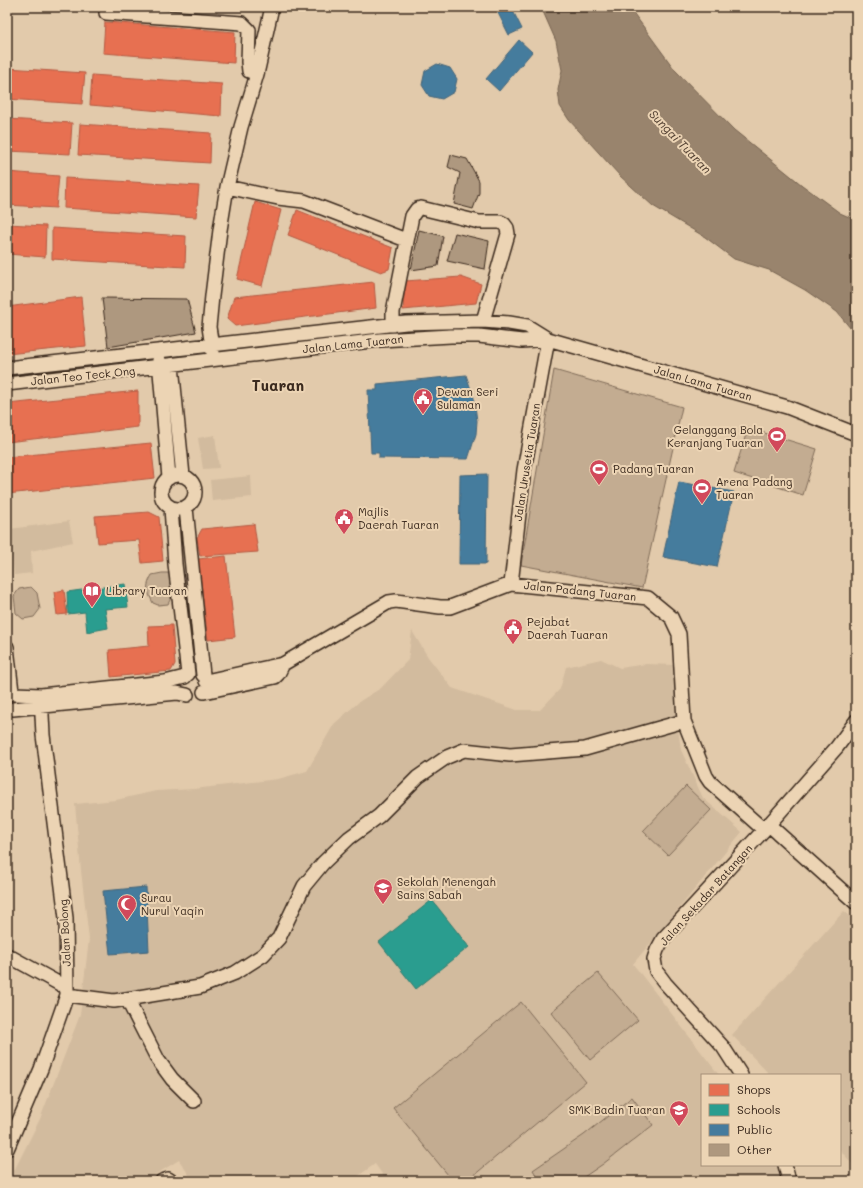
<svg xmlns="http://www.w3.org/2000/svg" width="863" height="1188" font-family="Mali,sans-serif">
	<style>
		.built { fill: #d2bb9e }
		.green { fill: #c3ac91; stroke: #7f6b58 }
		.water { fill: #99846d; stroke: #73604d }
		.shops { fill: #e76f51; stroke: #b35a42 }
		.schools { fill: #2a9d8f; stroke: #2f7a6d }
		.public { fill: #457b9d; stroke: #426377 }
		.building { fill: #ae987f; stroke: #3b2a1e }
		.lines { fill: none; stroke-linecap: round; stroke-linejoin: round }
		.minor-casing { stroke: #3b2a1e; stroke-width: 16 }
		.minor { stroke: #ecd4b4; stroke-width: 13 }
		.labels { text-anchor: middle; stroke-width: 4; stroke-linejoin: round; paint-order: stroke }
		.street-label { font-size: 11px; fill: #3b2a1e; stroke: #ecd4b4 }
		.poi-label { font-size: 11px; fill: #3b2a1e; stroke: #ecd4b4; text-anchor: start }
		.water-label { font-size: 12px; font-style: italic; fill: #524032; stroke: #ecd4b4 }
		.district-label { font-size: 15px; font-weight: bold; fill: #3b2a1e; stroke: #ecd4b4 }
	</style>
	<rect width="100%" height="100%" fill="#e2caab"/>
	<filter id="ink" filterUnits="userSpaceOnUse"><feTurbulence type="fractalNoise" baseFrequency=".025" numOctaves="2"/><feDisplacementMap in="SourceGraphic" scale="8" xChannelSelector="R" yChannelSelector="G"/><feConvolveMatrix kernelMatrix="1 2 1 2 8 2 1 2 1" color-interpolation-filters="sRGB"/></filter>
	<g filter="url(#ink)">
		<path class="built" d="M215,435L219,468L203,469L198,438Z
			M251,476L252,497L212,501L210,480Z
			M69,521L73,542L31,551L32,573L14,575L10,529Z
			M412,631L428,657L452,688L517,710H540L560,689L566,667L601,659L620,668L646,664L675,665V705L681,750L703,798L742,832L633,964L719,1075H702V1165H777L780,1181H588L595,1175L587,1181H387L375,1164L351,1181H193L179,1160L145,1181H9L40,1119L80,1015L89,939L81,871L75,804L116,800L156,791L194,789L278,779L307,771L334,724L360,701L381,688L408,660Z
			M844,911L856,921V1168L840,1150V1075H770L732,1035Z"/>
		<path class="green" d="M554,370L682,407L642,588L521,565Z
			M748,428L817,449L803,495L734,473Z
			M162,573H168C176,583 174,593 168,604L158,605L153,603C147,591 145,587 152,575Z
			M31,587L37,593L40,609L34,617L23,619L16,613L14,596L19,589Z
			M686,786L711,810L668,855L643,831Z
			M598,973L638,1020L590,1060L551,1012Z
			M521,1002L586,1082L467,1181H453L393,1108Z
			M632,1097L653,1125L603,1164L578,1181H540L533,1170L584,1135Z"/>
		<path class="water" d="M541,7H629L675,70L734,130L802,185L840,213L856,220V338L851,329L837,312L805,290L769,270L734,259L705,237L653,206L620,176L569,120L560,106L558,90L562,70L556,41Z"/>
		<path class="shops" d="M105,22L235,32L234,63L103,53Z
			M7,68L85,73L82,104L7,99Z
			M92,75L222,84L221,116L90,105Z
			M7,119L72,123L70,154L7,151Z
			M80,124L211,133L210,163L78,155Z
			M7,172L59,176L56,208L7,205Z
			M65,178L199,186L196,217L64,208Z
			M255,202L281,210L262,286L237,279Z
			M297,210L393,248L389,269L381,272L288,235Z
			M7,224L46,226L45,257L7,254Z
			M52,228L186,236L185,267L52,259Z
			M461,277L481,284L476,303L403,310L405,281Z
			M374,282L376,308L235,326L227,319L234,297Z
			M81,297L86,346L7,354V307Z
			M138,391V427L7,442V404Z
			M151,443L155,478L7,494V457Z
			M149,512L159,517L163,561L142,563L139,540L98,543L95,516Z
			M254,524L258,552L200,556L197,538L202,529Z
			M226,556L235,637L208,640L198,559Z
			M64,590L67,614L57,615L54,592Z
			M172,625L175,664L171,671L111,677L109,650L149,646L148,626Z"/>
		<path class="schools" d="M125,584L128,607L105,609L108,628L87,632L85,612L68,614L67,592Z
			M432,900L469,947L416,989L379,942Z"/>
		<path class="public" d="M505,7H511L522,29L509,35L497,11Z
			M519,40L532,52L499,91L486,79Z
			M437,64L450,68L457,79L454,92L442,99L429,96L422,85L425,71Z
			M466,375L474,398L477,421L476,434L468,459L379,458V453H371L368,390H377V384Z
			M487,474L486,564H459L460,475Z
			M679,482L734,492L717,567L663,557Z
			M146,887L149,951L110,954L103,891Z"/>
		<path class="building" d="M451,155L467,159L479,181V193L473,209L454,204L460,173L448,167Z
			M419,230L443,236L438,266L411,270Z
			M455,233L489,241L485,269L447,261Z
			M102,298L187,299L196,332L108,347Z"/>
		<g class="lines">
			<g class="minor-casing">
				<path id="minor" d="M106,13L242,23L249,30L248,62L249,71L257,74
					M227,187L278,198L304,201L406,240
					M393,325V312L412,216L417,209L421,208L479,222H500L504,224L507,228L508,234L483,321
					M213,353L209,327L212,296L220,230L227,187L241,127L257,74L272,7
					M159,360L169,478
					M172,366L183,476
					M7,368L406,323L483,321L509,323L527,326L548,339L787,407L856,434
					M7,384L380,340L451,336H479L522,341L548,339
					M161 492a17 17 0 1 1 34 0a17 17 0 1 1-34 0Z
					M171,508L175,564L188,674
					M186,508L203,675
					M511,584L524,470L548,339
					M7,647L12,692
					M206,681L283,664L389,602L396,601L440,607H450L511,584L648,598L671,617L679,634L684,721L706,776L710,782L764,830
					M204,692L275,677L278,674L283,664
					M14,694L41,695L165,682L185,677
					M13,709L177,693L187,695
					M768,824L856,903
					M7,955L67,988
					M67,995L114,1001L200,987L235,973L263,955L279,938L304,886L323,863L349,838L379,816L418,777L447,757L464,750L510,755L585,749L684,721
					M127,999L158,1060L172,1079L194,1101
					M741,1075L723,1047L665,983L656,971L654,959L657,950L663,939L764,830L837,747L856,721
					M7,1149L41,1069L67,995L66,918L43,735L41,695
					M785,1165L789,1181
					M162,1181L168,1179L171,1181"/>
			</g>
			<use href="#minor" class="minor"/>
		</g>
	</g>
	<defs>
		<g id="civic-pin" transform="scale(1)"><path d="M0 17L-7.5 6A9.5 9.5 0 1 1 7.5 6Z" fill="#d1495b" stroke="#ecd4b4"/><path d="M-.6-6.5H3V-4.5H.6V-3L4-1V1h2V6H-6V1h2V-1L-.6-3ZM-1.2 2.5V6h2.4V2.5Z" fill="#fff"/></g>
		<g id="stadium-pin" transform="scale(1)"><path d="M0 17L-7.5 6A9.5 9.5 0 1 1 7.5 6Z" fill="#d1495b" stroke="#ecd4b4"/><path d="M0-5a6.5 5 0 1 0 0 10a6.5 5 0 1 0 0-10ZM-3.5-1.8h7v3.6h-7Z" fill="#fff"/></g>
		<g id="library-pin" transform="scale(1)"><path d="M0 17L-7.5 6A9.5 9.5 0 1 1 7.5 6Z" fill="#d1495b" stroke="#ecd4b4"/><path d="M-6-4Q-3-5.5-.7-3.5V5Q-3 3-6 4ZM6-4Q3-5.5 .7-3.5V5Q3 3 6 4Z" fill="#fff"/></g>
		<g id="school-pin" transform="scale(1)"><path d="M0 17L-7.5 6A9.5 9.5 0 1 1 7.5 6Z" fill="#d1495b" stroke="#ecd4b4"/><path d="M0-5L7-2L0 1L-7-2ZM-4 1L0 2.5L4 1V4Q0 6-4 4Z" fill="#fff"/></g>
		<g id="mosque-pin" transform="scale(1)"><path d="M0 17L-7.5 6A9.5 9.5 0 1 1 7.5 6Z" fill="#d1495b" stroke="#ecd4b4"/><path d="M3.5-4.9A6 6 0 1 0 3.5 4.9A5 5 0 1 1 3.5-4.9Z" fill="#fff"/></g>
	</defs>
	<g fill-rule="evenodd">
		<use href="#civic-pin" x="423" y="398"/>
		<use href="#stadium-pin" x="777" y="436"/>
		<use href="#stadium-pin" x="599" y="469"/>
		<use href="#stadium-pin" x="702" y="488"/>
		<use href="#civic-pin" x="344" y="518"/>
		<use href="#library-pin" x="92" y="591"/>
		<use href="#civic-pin" x="513" y="628"/>
		<use href="#school-pin" x="383" y="888"/>
		<use href="#mosque-pin" x="127" y="904"/>
		<use href="#school-pin" x="679" y="1110"/>
	</g>
	<g class="labels">
		<g class="street-label">
			<text transform="translate(353 344) rotate(-6)" y="4">Jalan Lama Tuaran</text>
			<text transform="translate(83 376) rotate(-6)" y="4">Jalan Teo Teck Ong</text>
			<text transform="translate(703 383) rotate(16)" y="4">Jalan Lama Tuaran</text>
			<text transform="translate(527 462) rotate(-81)" y="4">Jalan Urusetia Tuaran</text>
			<text transform="translate(580 591) rotate(6)" y="4">Jalan Padang Tuaran</text>
			<text transform="translate(706 895) rotate(-48)" y="4">Jalan Sekadar Batangan</text>
			<text transform="translate(65 933) rotate(-93)" y="4">Jalan Bolong</text>
		</g>
		<g class="poi-label">
			<text x="437" y="396">Dewan Seri<tspan x="437" dy="13">Sulaman</tspan></text>
			<text x="763" y="434" text-anchor="end">Gelanggang Bola<tspan x="763" dy="13">Keranjang Tuaran</tspan></text>
			<text x="613" y="473">Padang Tuaran</text>
			<text x="716" y="486">Arena Padang<tspan x="716" dy="13">Tuaran</tspan></text>
			<text x="358" y="516">Majlis<tspan x="358" dy="13">Daerah Tuaran</tspan></text>
			<text x="106" y="595">Library Tuaran</text>
			<text x="527" y="626">Pejabat<tspan x="527" dy="13">Daerah Tuaran</tspan></text>
			<text x="397" y="886">Sekolah Menengah<tspan x="397" dy="13">Sains Sabah</tspan></text>
			<text x="141" y="902">Surau<tspan x="141" dy="13">Nurul Yaqin</tspan></text>
			<text x="665" y="1114" text-anchor="end">SMK Badin Tuaran</text>
		</g>
		<g class="water-label">
			<text transform="translate(680 142) rotate(46)" y="4">Sungai Tuaran</text>
		</g>
		<g class="district-label">
			<text x="278" y="391">Tuaran</text>
		</g>
	</g>
	<rect width="863" height="1188" fill="none" stroke="#ecd4b4" stroke-width="24"/>
	<rect x="12" y="12" width="839" height="1164" fill="none" stroke="#3b2a1e" stroke-width="1.5" filter="url(#ink)"/>
	<rect x="701" y="1074" width="140" height="92" fill="#ecd4b4" stroke="#a59078"/>
	<rect x="709" y="1084" width="20" height="12" fill="#e76f51" stroke="#a59078"/>
	<text x="737" y="1094" font-size="12" fill="#3b2a1e">Shops</text>
	<rect x="709" y="1104" width="20" height="12" fill="#2a9d8f" stroke="#a59078"/>
	<text x="737" y="1114" font-size="12" fill="#3b2a1e">Schools</text>
	<rect x="709" y="1124" width="20" height="12" fill="#457b9d" stroke="#a59078"/>
	<text x="737" y="1134" font-size="12" fill="#3b2a1e">Public</text>
	<rect x="709" y="1144" width="20" height="12" fill="#ae987f" stroke="#a59078"/>
	<text x="737" y="1154" font-size="12" fill="#3b2a1e">Other</text>
</svg>
